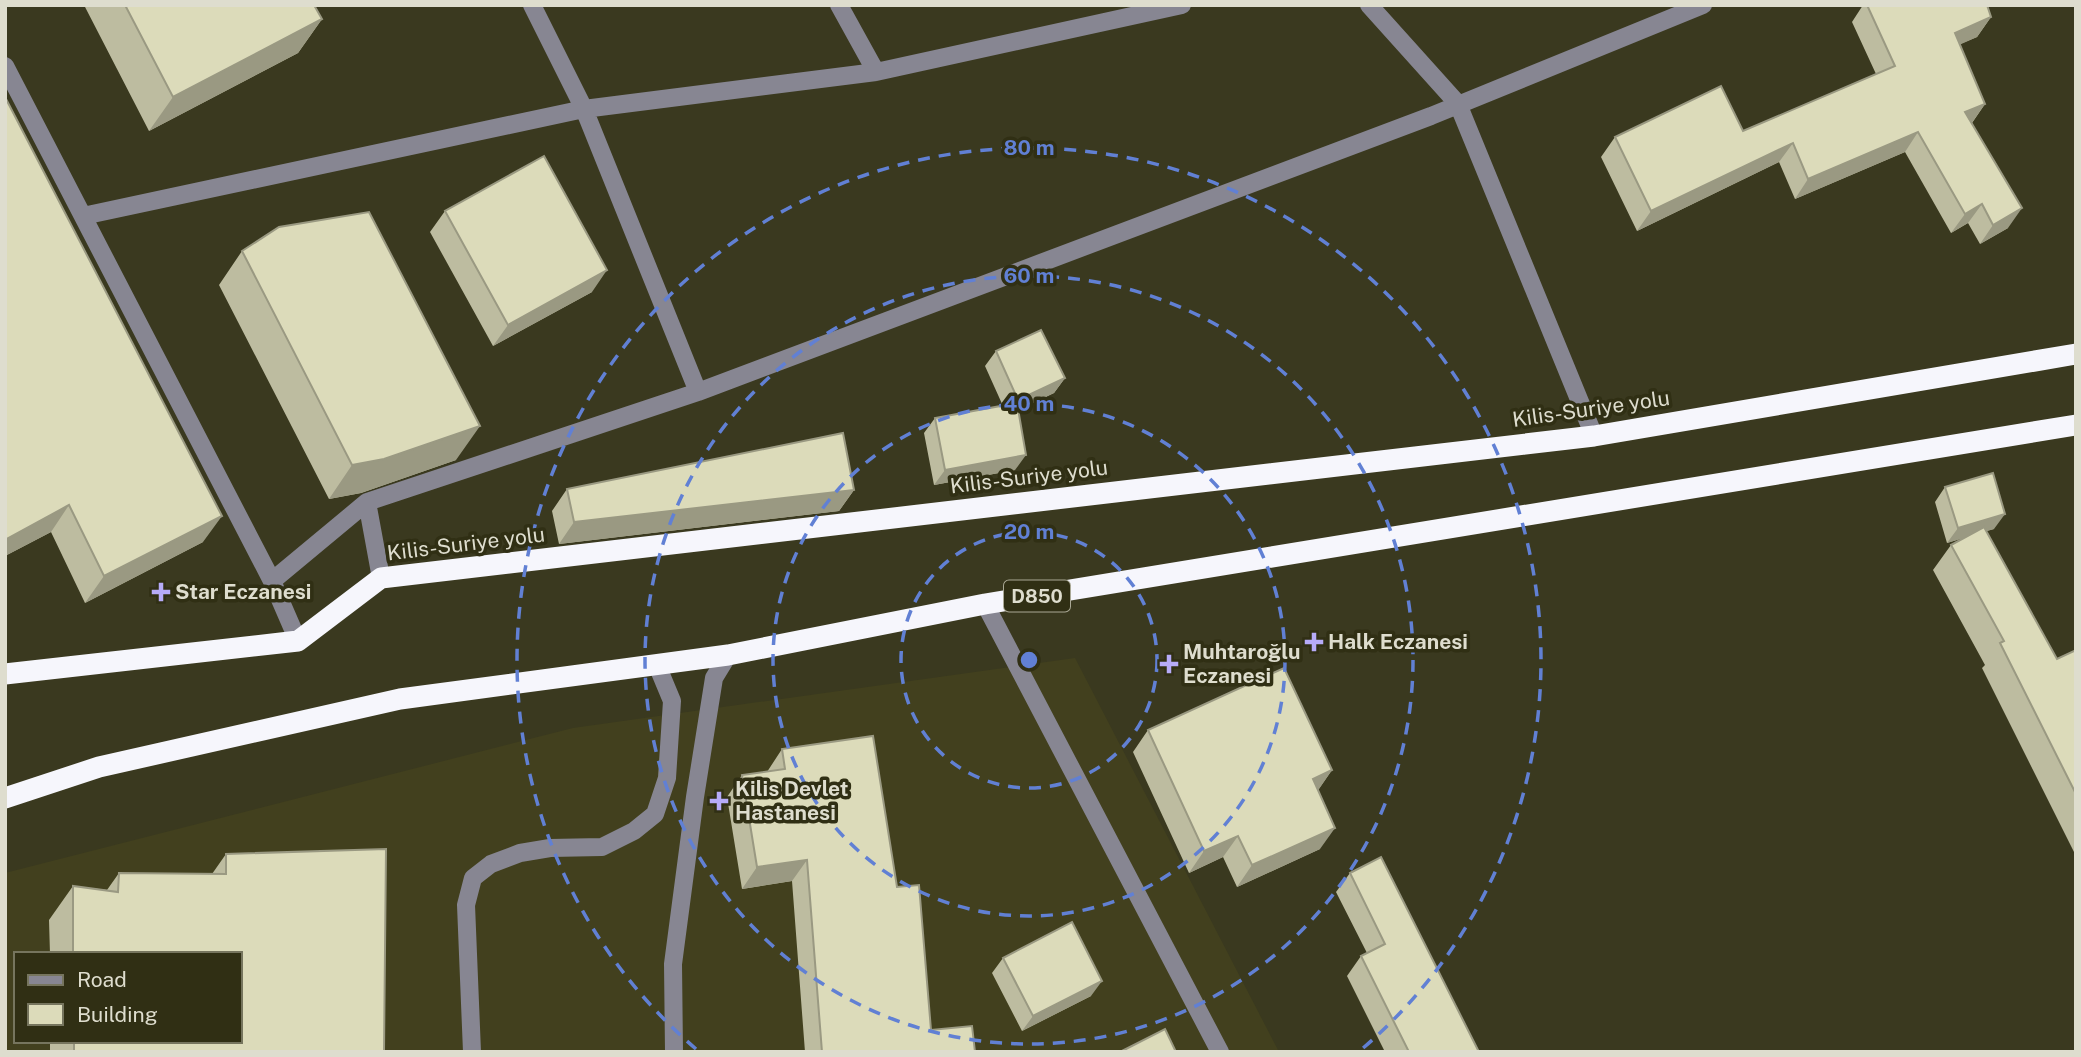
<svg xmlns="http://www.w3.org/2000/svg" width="2081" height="1057" font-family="'Public Sans',sans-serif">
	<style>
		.built { fill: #42401e; fill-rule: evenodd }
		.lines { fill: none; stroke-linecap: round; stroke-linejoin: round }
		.minor { stroke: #878692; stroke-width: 18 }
		.highway { stroke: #f6f6fc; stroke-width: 21 }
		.wall { fill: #bdbca0 }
		.shaded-wall { fill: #9a9982 }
		.building { fill: #dcdbba; stroke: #9a9982; stroke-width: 2 }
		.ring { fill: none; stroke: #6180d4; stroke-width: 3.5; stroke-dasharray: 12 9 }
		.poi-dot { fill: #b6abf8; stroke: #302f14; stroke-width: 2.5 }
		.labels { text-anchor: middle; stroke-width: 7; stroke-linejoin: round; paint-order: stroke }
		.shield { fill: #302f14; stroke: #aaa996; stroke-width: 2 }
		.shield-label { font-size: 19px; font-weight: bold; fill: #deddce }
		.street-label { font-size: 21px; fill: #deddce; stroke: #302f14 }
		.poi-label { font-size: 21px; font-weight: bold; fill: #deddce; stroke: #302f14; text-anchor: start }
		.centre { fill: #6180d4; stroke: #302f14; stroke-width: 3.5 }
		.ring-label { font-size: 21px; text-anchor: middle; font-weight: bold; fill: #6180d4; stroke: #302f14; stroke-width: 7; stroke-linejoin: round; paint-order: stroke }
	</style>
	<rect width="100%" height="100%" fill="#3a391f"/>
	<path class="built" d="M1075,658L1279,1052H5V873L573,728ZM16,954H240V1041H16Z"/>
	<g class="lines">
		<path class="minor" d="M532,5L584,109L698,392
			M839,5L876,72
			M1369,5L1458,104L1594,436
			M5,66L272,581L298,641
			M83,216L584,109L876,72L1182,5
			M381,578L367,502L698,392L1431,116L1703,5
			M272,581L367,502
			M985,604L1220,1052
			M472,1052L466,905L473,878L491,864L520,853L550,848L602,847L634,831L655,814L667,778L672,701L657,665
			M674,1052L673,964L695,797L714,678L728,655"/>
		<path class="highway" d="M5,674L298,641L381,578L1594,436L2076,354
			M5,798L99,767L400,699L728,655L985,604L2076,425"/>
	</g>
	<path class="wall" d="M84,5H314L322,19L298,53L149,131Z
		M1863,5H1987L1991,17L1977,37L1960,44L1985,104L1972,123L2008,228L1980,244L1968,223L1951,233L1905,152L1795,199L1779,162L1637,231L1601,157L1615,137L1743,131L1876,74L1852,22Z
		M5,97L203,542L85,603L51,532L5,556Z
		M445,211L592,292L493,346L430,232Z
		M242,251L456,460L361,493L329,499L219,285Z
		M996,351L1065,378L1054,393L1018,410L1015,470L934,485L924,433L935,418L1003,406L985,366Z
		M1945,487L1994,529L1986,531L2057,659L2076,650V856L1982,668L1985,665L1933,570L1951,545L1963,538L1947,543L1935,502Z
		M567,489L854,490L839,511L559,544L552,511Z
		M1148,730L1332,770L1318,790L1320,849L1237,887L1223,857L1189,873L1133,752Z
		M782,749L897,887L931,1030L975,1052H805L792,881L742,889L727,797L742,775L767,772Z
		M226,854L384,1052H50V1041H240V954H50L49,920L73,886L107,890L119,873L212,874Z
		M1350,873L1479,1052H1385L1347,976L1361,956L1367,953L1336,892Z
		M1003,958L1091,996L1022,1031L992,973Z"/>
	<path class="shaded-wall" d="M1991,17L1977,37L1941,53L1955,33Z
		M322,19L298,53L149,131L173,97Z
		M1985,104L1971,124L1965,112Z
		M1918,132L1905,152L1795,199L1808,179Z
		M1793,143L1779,162L1637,231L1651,211Z
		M1982,204L1968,223L1951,233L1965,214Z
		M2022,208L2008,228L1980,244L1993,225Z
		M607,270L592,292L493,346L508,325Z
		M1065,378L1054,393L1008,415L1018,400Z
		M480,426L456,460L361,493L329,499L352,465Z
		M1026,455L1015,470L934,485L945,470Z
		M854,490L839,511L559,544L574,522Z
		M69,505L51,532L5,556V540Z
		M2005,514L1994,529L1947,543L1958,528Z
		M222,516L203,542L85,603L104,576Z
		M1332,770L1317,792L1313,779Z
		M1335,828L1320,849L1237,887L1252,865Z
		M1238,836L1223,857L1189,873L1204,851Z
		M807,860L792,881L742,889L757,867Z
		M1102,981L1091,996L1022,1031L1033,1016Z"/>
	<path class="building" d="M125,5H314L322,19L173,97Z
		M1867,5H1987L1991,17L1955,33L1985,104L1965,112L2022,208L1993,225L1982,204L1965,214L1918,132L1808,179L1793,143L1651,211L1615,137L1721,86L1743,131L1895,66Z
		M5,97L222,516L104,576L69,505L5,540Z
		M544,156L607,270L508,325L445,211Z
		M369,212L480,426L384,459L352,465L242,251L279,227Z
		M1041,330L1065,378L1018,400L996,351Z
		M1017,403L1026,455L945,470L935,418Z
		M843,433L854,490L574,522L567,489Z
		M1993,473L2005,514L1958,528L1945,487Z
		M1984,527L2057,659L2076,650V794L2000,643L2004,641L1951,545Z
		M1284,668L1332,770L1313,779L1335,828L1252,865L1238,836L1204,851L1148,730Z
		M873,736L897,887L919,885L931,1030L972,1026L975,1052H822L807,860L757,867L742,775L785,769L782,749Z
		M386,849L384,1052H74V1041H240V954H73V886L118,892L119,873L226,874V854Z
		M1381,857L1479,1052H1409L1361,956L1385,944L1350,873Z
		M1072,922L1102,981L1033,1016L1003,958Z
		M1165,1029L1176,1052H1120Z"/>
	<g class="ring">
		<circle cx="1029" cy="660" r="128"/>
		<circle cx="1029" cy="660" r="256"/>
		<circle cx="1029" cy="660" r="384"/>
		<path d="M696 1049A512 512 0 1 1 1362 1049"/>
	</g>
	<g class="poi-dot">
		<path d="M157.5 581.5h7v7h7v7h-7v7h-7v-7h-7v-7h7z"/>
		<path d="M1310.5 631.5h7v7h7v7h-7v7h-7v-7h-7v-7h7z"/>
		<path d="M1165.5 653.5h7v7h7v7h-7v7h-7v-7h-7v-7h7z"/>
		<path d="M715.5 790.5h7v7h7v7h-7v7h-7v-7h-7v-7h7z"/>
	</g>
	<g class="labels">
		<rect class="shield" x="1004" y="580.5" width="66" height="31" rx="5"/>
		<g class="shield-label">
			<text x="1037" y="603">D850</text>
		</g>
		<g class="street-label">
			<text transform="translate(1591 409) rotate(-8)" y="7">Kilis-Suriye yolu</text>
			<text transform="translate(1029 477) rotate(-7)" y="7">Kilis-Suriye yolu</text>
			<text transform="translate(466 544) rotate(-7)" y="7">Kilis-Suriye yolu</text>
		</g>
		<g class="poi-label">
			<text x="175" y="599">Star Eczanesi</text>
			<text x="1328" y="649">Halk Eczanesi</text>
			<text x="1183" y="659">Muhtaroğlu<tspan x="1183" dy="24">Eczanesi</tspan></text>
			<text x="735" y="796">Kilis Devlet<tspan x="735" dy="24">Hastanesi</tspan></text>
		</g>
	</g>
	<circle cx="1029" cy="660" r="10" class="centre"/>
	<g class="ring-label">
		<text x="1029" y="155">80 m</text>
		<text x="1029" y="283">60 m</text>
		<text x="1029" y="411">40 m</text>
		<text x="1029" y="539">20 m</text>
	</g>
	<rect width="2081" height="1057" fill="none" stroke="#deddce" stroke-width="14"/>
	<rect x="14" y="952" width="228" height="91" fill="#302f14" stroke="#76755e" stroke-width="2"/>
	<rect x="28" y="975" width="35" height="10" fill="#878692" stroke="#76755e" stroke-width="2"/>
	<text x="77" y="987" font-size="21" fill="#deddce">Road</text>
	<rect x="28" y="1004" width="35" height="21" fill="#dcdbba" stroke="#76755e" stroke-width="2"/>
	<text x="77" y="1022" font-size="21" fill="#deddce">Building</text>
</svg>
